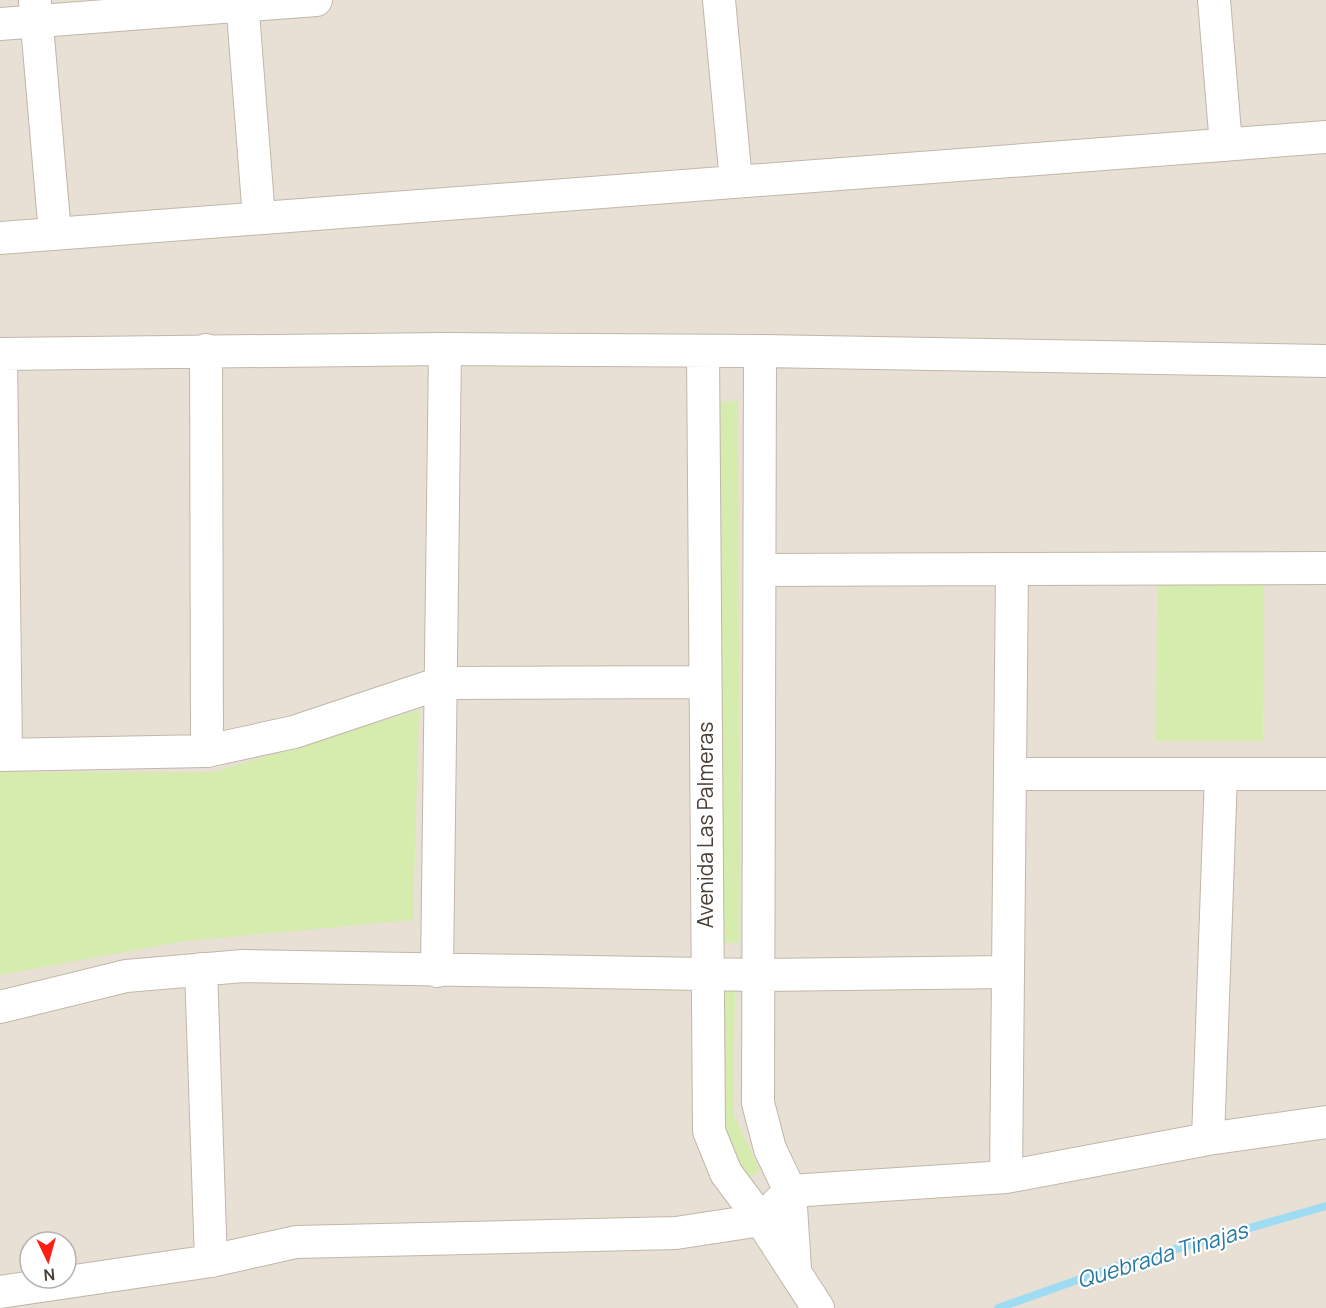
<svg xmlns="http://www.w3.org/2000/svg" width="1326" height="1308" font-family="Manrope,sans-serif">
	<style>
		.residential { fill: #e9e0d5; fill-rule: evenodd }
		.green { fill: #d6ebae }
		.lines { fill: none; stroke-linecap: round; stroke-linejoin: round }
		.stream { stroke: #a0dbf4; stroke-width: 8 }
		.street-casing { stroke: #c1b6a9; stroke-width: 34 }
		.street { stroke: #fff; stroke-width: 32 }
		.labels { text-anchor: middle; stroke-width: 4.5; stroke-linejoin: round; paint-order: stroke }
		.street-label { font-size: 21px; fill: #483f36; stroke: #fff }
		.water-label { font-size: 22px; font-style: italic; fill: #257aa1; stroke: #fff }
	</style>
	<rect width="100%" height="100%" fill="#f4efe7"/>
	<path class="residential" d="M0,0H1326V1308H0ZM30,1242H66V1278H30Z"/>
	<path class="green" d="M738,401L740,943H710L708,402Z
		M1157,583H1264L1263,741H1156Z
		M419,710L413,920L185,941L0,975V772H214Z
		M735,990L733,1113L760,1171L739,1184L714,1128L712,991Z"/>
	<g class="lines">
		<path class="stream" d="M998,1308L1117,1266L1326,1206"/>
		<g class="street-casing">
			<path id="street" d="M242,0L259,218
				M719,0L736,181
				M1214,0L1226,145
				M35,2L55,234
				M0,24L316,0
				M0,238L1326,137
				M206,350L207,751
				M703,351L709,1131L726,1173L761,1220L818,1308
				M760,351L758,1103L770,1149L790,1191L795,1269
				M0,354L445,349L760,351L1326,361
				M1,354L6,755
				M760,570L1326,568
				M0,755L207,751L294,732L441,683L705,682
				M1010,774H1326
				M201,969L211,1261
				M437,971L445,349
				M0,1007L126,976L243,966L759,975L1008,972
				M1208,1139L1221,774
				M1006,1177L1012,569
				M0,1292L211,1261L296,1242L676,1233L761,1220L790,1191L1006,1177L1208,1139L1326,1122"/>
		</g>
		<use href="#street" class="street"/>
	</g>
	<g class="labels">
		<g class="street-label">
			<text transform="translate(706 825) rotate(-90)" y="7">Avenida Las Palmeras</text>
		</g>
		<g class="water-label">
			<text transform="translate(1162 1255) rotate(-17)" y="8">Quebrada Tinajas</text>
		</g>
	</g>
	<g transform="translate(48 1260) rotate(175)"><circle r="28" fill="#ffffff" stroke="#b6b2af" stroke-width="1.5"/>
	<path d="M0-4.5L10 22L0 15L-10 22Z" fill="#ff1e14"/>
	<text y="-9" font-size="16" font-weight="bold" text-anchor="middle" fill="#483f36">N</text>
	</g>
</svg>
